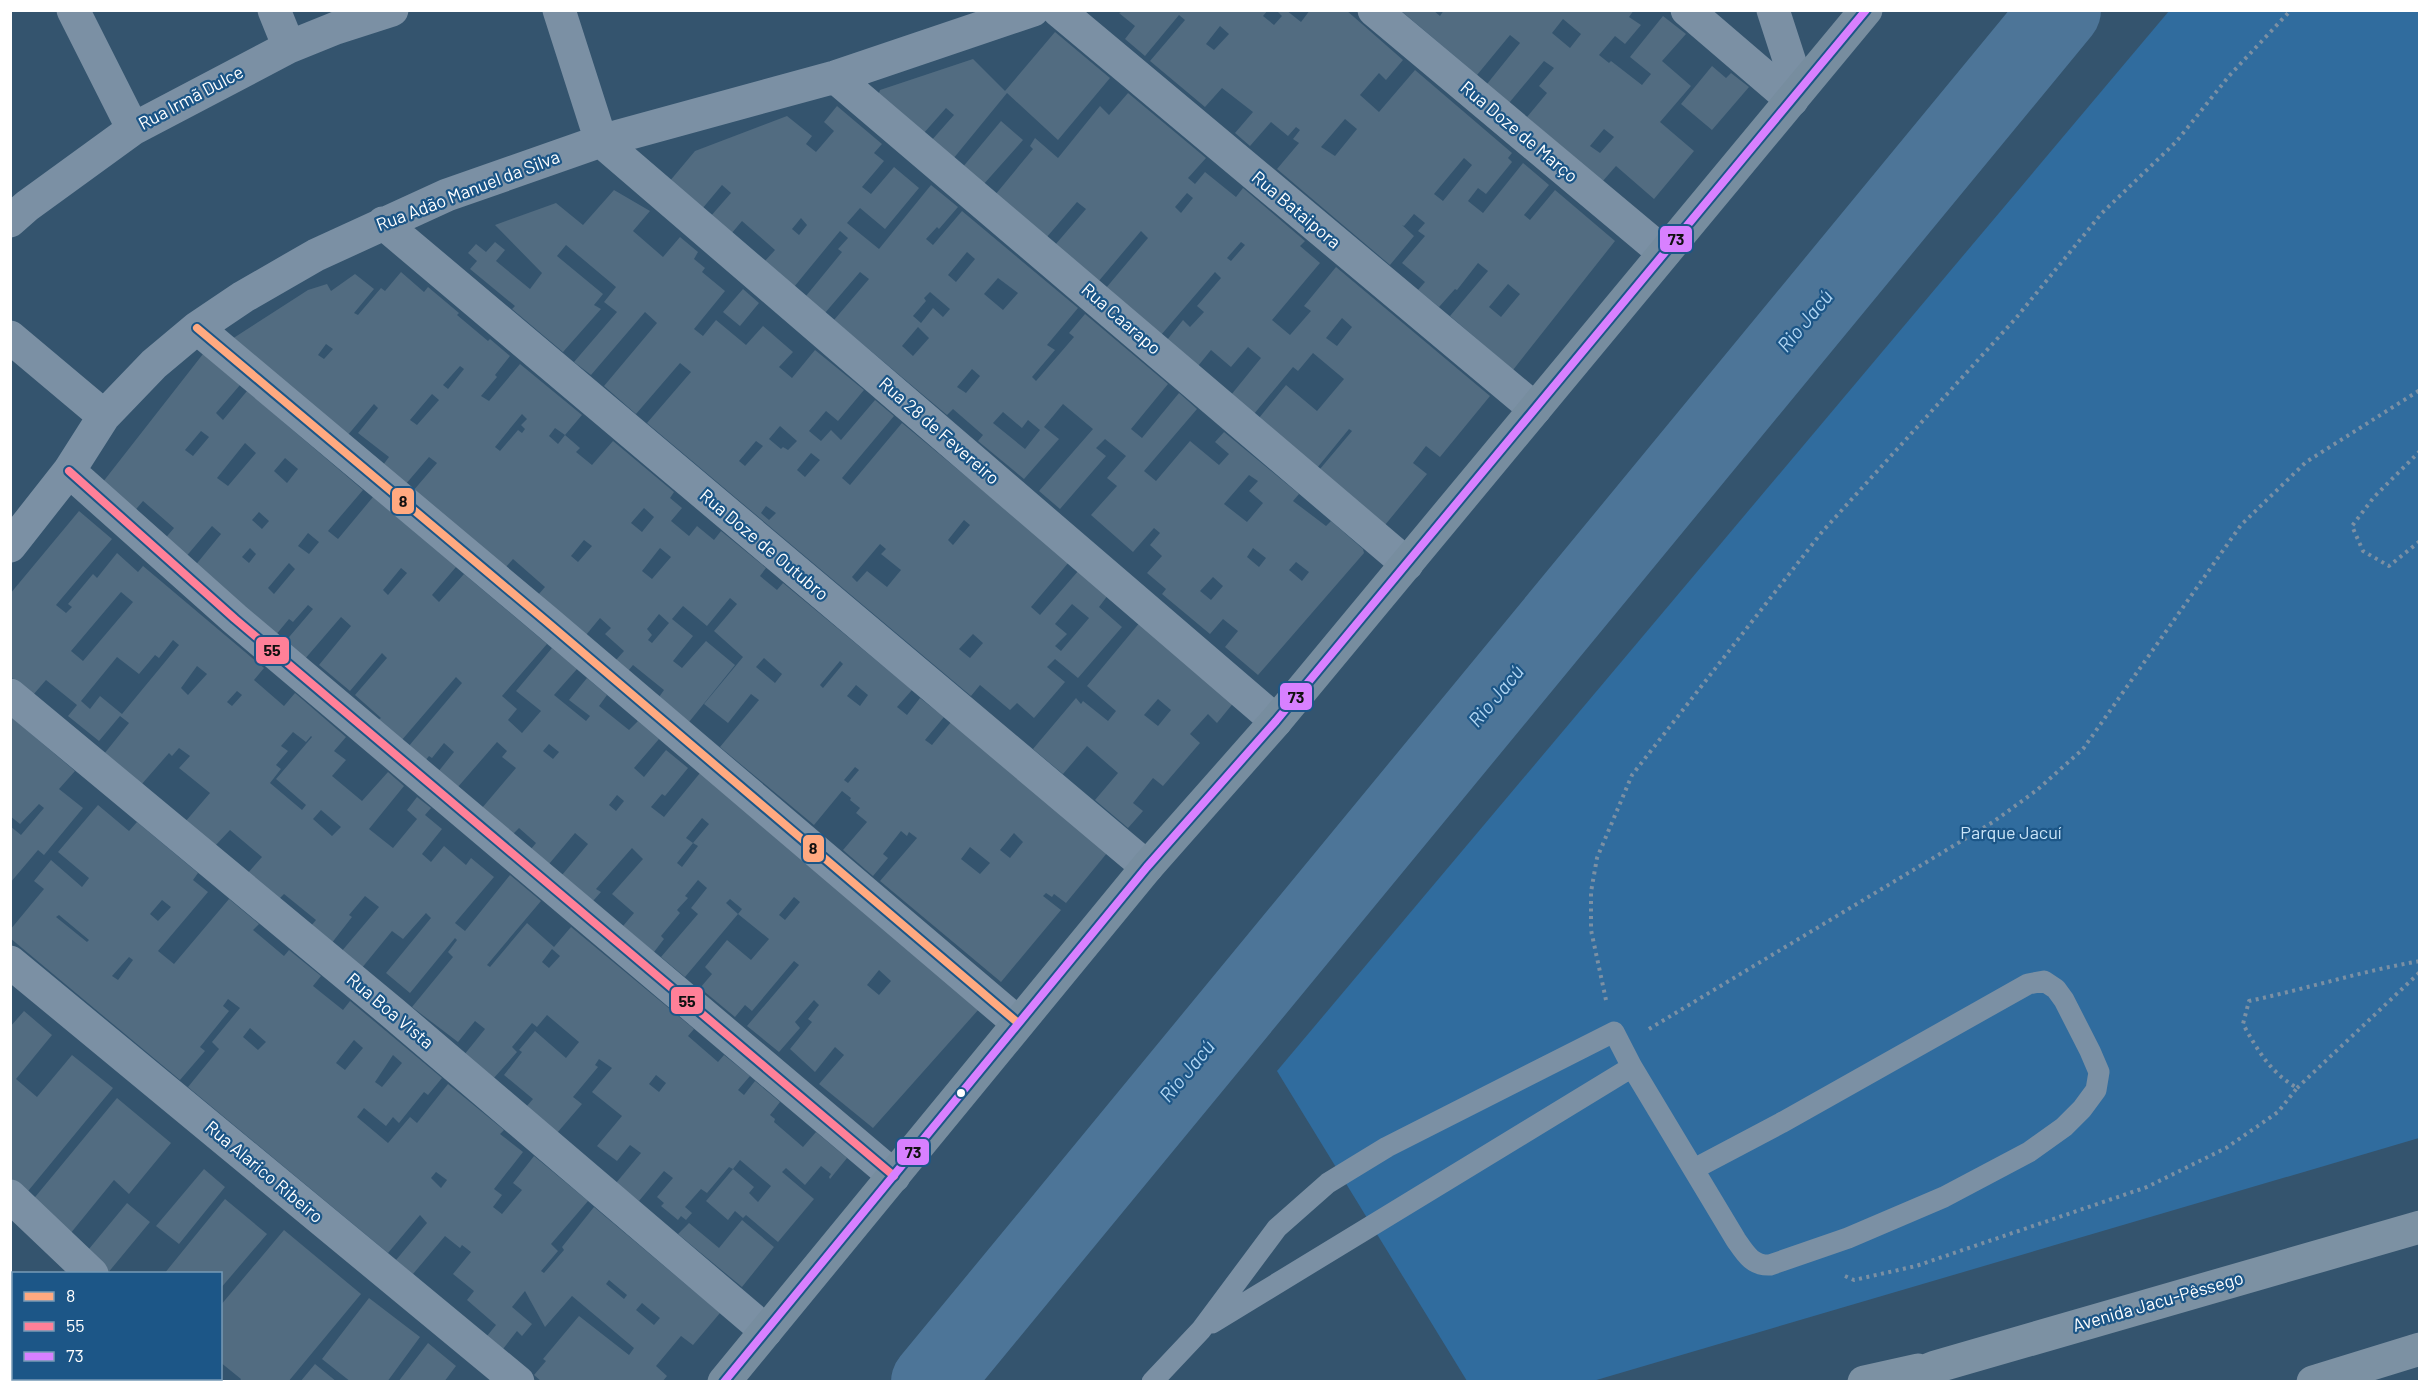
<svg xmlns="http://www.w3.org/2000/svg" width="2430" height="1392" font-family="Barlow,sans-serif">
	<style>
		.green { fill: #306c9e }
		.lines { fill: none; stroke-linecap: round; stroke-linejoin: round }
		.river { stroke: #4d7598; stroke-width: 80 }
		.building { fill: #526c81; fill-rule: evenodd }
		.path { stroke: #7b90a4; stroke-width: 4; stroke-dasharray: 3 4.5; stroke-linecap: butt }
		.lane { stroke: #7b90a4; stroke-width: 21 }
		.street { stroke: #7b90a4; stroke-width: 33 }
		.secondary { stroke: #778d9f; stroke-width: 33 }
		.highway { stroke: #7c91a3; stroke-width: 33 }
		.bus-1-casing { stroke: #1c5687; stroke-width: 12 }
		.bus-2-casing { stroke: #1c5687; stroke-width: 12 }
		.bus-3-casing { stroke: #1c5687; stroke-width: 12 }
		.bus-1 { stroke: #ffa980; stroke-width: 8 }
		.bus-2 { stroke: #ff8098; stroke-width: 8 }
		.bus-3 { stroke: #d880ff; stroke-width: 8 }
		.bus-dot { fill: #fff; stroke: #1c5687; stroke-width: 2 }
		.labels { text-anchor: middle; stroke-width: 4.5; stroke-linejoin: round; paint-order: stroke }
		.street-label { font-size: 18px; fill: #fff; stroke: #1c5687 }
		.park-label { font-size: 18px; fill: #cae4f8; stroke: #1c5687 }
		.water-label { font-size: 20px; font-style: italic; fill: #b1d6f3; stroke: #1c5687 }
		.line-badge { stroke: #1c5687; stroke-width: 2 }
		.pale-badge-label { font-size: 16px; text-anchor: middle; font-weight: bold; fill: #111 }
	</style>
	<rect width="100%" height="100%" fill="#34546e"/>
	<path class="green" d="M2169,11H2419V1138L1593,1381H1467L1277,1071Z"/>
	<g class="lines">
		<path class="river" d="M931,1382L2061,10"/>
	</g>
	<path class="building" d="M1125,10H1268L1263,16L1274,25L1282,16L1276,10H1286L1301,22L1310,10H1346L1403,60L1386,80L1379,73L1360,95L1379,112L1415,70L1512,153L1508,158L1512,162L1486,194L1478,188L1468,201L1483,213L1523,163L1549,185L1524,215L1530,220L1555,190L1615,241L1513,370L1450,316L1488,271L1478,263L1457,290L1455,289L1439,307L1418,290L1425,282L1402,263L1425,236L1418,231L1425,223L1414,214L1404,226L1402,225L1414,236L1390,265L1277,169L1299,143L1293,139L1300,130L1296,127L1288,136L1271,122L1250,146L1235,133L1253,112L1222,88L1205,107L1150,61L1185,20L1179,15L1145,56L1125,39L1135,26L1119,13ZM1220,26L1229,34L1214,50L1206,44ZM1345,119L1357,129L1335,156L1321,147ZM1464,158L1472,165L1443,201L1434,194ZM1508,284L1520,294L1501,317L1489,307Z
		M1400,10H1433L1440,16L1444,10H1634L1629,17L1641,25L1625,44L1615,36L1599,55L1609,63L1611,61L1642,85L1651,74L1630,57L1663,16L1686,34L1662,61L1691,86L1660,122L1694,151L1654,199L1616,166L1602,182L1527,117L1547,93L1539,86L1554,68L1544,61L1509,103L1487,84L1520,43L1510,35L1477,75ZM1563,19L1581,34L1570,48L1552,33ZM1604,129L1614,137L1600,153L1590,146Z
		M1055,32L1110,78L1058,140L1007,93L953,159L931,141L954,115L946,108L923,134L878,96L880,90L973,59L1005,91Z
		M1712,66L1726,78L1731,73L1749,87L1712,130L1681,104Z
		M1128,93L1206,158L1188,178L1195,184L1205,172L1236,197L1243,188L1305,241L1300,246L1320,263L1272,320L1290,335L1311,311L1304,306L1336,267L1490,396L1440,457L1426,446L1413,463L1427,474L1385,525L1320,469L1352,431L1349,429L1317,468L1259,418L1286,385L1317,411L1344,379L1313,353L1298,371L1293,367L1254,414L1231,395L1261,358L1248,347L1231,367L1211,350L1198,366L1167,340L1183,320L1190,327L1204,312L1197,306L1221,278L1215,272L1161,335L1106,288L1148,238L1141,231L1098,282L1055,245L1086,209L1077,202L1046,238L995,195L1033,149L1030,146L1035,138L1058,158L1100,106L1109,115ZM1187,193L1193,198L1181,213L1175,207ZM1241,242L1245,245L1231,261L1227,258ZM1342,318L1352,327L1337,346L1326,338Z
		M837,106L882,144L874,153L884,161L862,187L871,194L894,167L919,188L885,229L860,208L847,223L879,249L931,185L958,207L939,229L937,227L926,239L933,245L962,211L1078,308L1047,345L1055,350L1032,377L1036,381L1074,337L1069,333L1085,314L1168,384L1131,429L1142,438L1179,393L1197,409L1144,471L1156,481L1190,441L1219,465L1229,454L1215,442L1224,432L1299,494L1293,501L1326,526L1331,521L1363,549L1364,553L1258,675L1225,647L1238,631L1223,619L1210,634L1162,594L1166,589L1147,573L1162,556L1150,545L1160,533L1154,528L1133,552L1091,515L1117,486L1107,478L1126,456L1105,439L1096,448L1106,456L1060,509L1039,491L1093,429L1063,404L1044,427L1059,439L1024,479L978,441L983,435L953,409L947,415L834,320L869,279L860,272L825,313L806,296L842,252L838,249L848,238L840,231L794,287L764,262L775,250L742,221L731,234L710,217L731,193L722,185L702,209L669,182L695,151L787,116L812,136L806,144L816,152L834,131L824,122ZM801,218L807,225L799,235L792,229ZM967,252L975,259L956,282L948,275ZM998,278L1018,293L1003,310L984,294ZM930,292L950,309L943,317L933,308L921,323L913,316L926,301L924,298ZM918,327L929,338L913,356L902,346ZM972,369L980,376L966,393L957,387ZM1003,412L1022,428L1028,420L1040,430L1025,449L993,423ZM1249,475L1258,481L1249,491L1263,503L1247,522L1224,504ZM1253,548L1266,558L1259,567L1247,557ZM1296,562L1309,572L1302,581L1289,570ZM1213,577L1223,586L1211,600L1200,591Z
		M1001,121L1023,140L983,185L962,168Z
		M614,190L650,211L633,231L663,257L680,237L698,252L694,259L705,268L702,272L725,291L694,329L703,336L716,320L746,345L763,326L793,352L779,367L792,378L815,350L864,390L838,421L826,411L809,431L821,441L831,430L841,440L875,400L894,416L842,478L850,485L902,423L1069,562L1031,607L1040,615L1079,570L1108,595L1099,607L1122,627L1078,678L1055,659L1047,667L1065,682L1034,718L1017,703L1010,710L980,685L971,696L647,423L691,372L680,363L636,414L604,386L657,323L645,312L591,375L574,362L617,312L604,302L616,287L566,245L557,256L603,294L594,305L601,309L563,352L512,309L515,306L470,269L477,261L468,253L476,244L486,252L495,242L505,250L496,261L530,289L542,273L495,225L556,203L583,225ZM780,426L797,441L788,450L783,447L781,449L769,439ZM756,441L763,446L745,466L739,461ZM811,453L820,460L805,477L797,470ZM766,506L776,513L769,520L761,513ZM964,520L970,525L953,545L948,540ZM880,544L886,549L881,554L901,570L887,587L867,571L857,582L852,577ZM1072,604L1089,618L1061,651L1055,646L1067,634L1055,624ZM973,634L983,643L970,658L959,649Z
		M401,272L424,292L428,287L459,313L457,315L488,341L490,339L510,356L495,375L497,377L481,396L489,401L520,364L582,415L565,435L555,428L549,436L558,444L565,435L580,448L576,452L592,465L613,441L674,492L670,498L682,508L671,521L689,536L697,526L714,540L721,531L766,568L760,576L777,590L783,583L912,690L897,707L907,715L920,698L944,717L925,740L932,745L951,722L1107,853L1066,903L1054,894L1052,897L1046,893L1043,896L1061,910L1001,982L880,881L917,838L909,832L907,836L901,831L883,854L888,858L873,876L843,850L867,822L856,813L860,808L850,800L851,798L842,791L814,825L720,747L759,700L751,694L728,723L704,704L743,657L714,631L737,604L730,598L707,626L683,606L672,619L693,636L673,661L682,668L706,641L735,665L689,722L659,697L664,690L633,665L628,671L616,660L624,651L605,634L611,628L600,618L586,635L538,595L545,587L513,559L505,568L413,491L437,463L429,457L405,485L383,465L389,457L358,433L378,408L374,404L347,436L232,339L308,290L327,284L331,291L355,274L374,289L354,313L358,315L381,288L385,291ZM326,344L333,349L324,359L318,355ZM460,366L464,369L448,389L443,385ZM432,394L439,400L417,425L410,420ZM522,414L527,419L521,425L525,429L522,433L518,430L500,451L495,447ZM644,508L654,517L642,532L631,523ZM584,540L592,546L578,562L571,556ZM660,548L671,557L652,579L642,571ZM659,614L669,623L652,643L648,640L652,635L647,629ZM764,658L782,674L775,683L756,667ZM840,661L843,664L823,688L820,685ZM856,685L868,695L860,706L847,696ZM855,767L859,770L848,783L844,780ZM1014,833L1023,842L1010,858L1000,850ZM970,847L990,863L980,874L961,859Z
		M743,289L759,303L740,326L723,312Z
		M203,354L240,385L216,413L223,420L247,391L363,490L328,531L338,539L373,497L456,567L432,595L439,602L464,574L547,644L502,696L517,709L508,720L522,733L541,711L516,691L552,648L577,669L554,695L586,721L590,716L569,700L587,678L607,695L599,706L629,730L638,721L659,739L634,768L644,777L666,750L688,768L665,796L662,794L651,807L664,817L700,773L979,1009L873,1128L819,1084L844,1055L835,1047L815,1072L790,1049L812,1022L808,1019L819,1005L814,1000L795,1022L800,1028L779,1052L747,1026L799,965L794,961L752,1011L745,1005L735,1017L700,988L712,974L705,967L727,940L751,960L769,939L738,914L685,977L661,957L698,914L691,908L707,888L698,880L685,896L688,898L677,910L680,913L661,936L664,939L654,952L623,926L634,913L612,894L643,859L632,848L596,889L601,892L593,901L562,875L588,844L575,833L549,864L531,849L536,843L519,828L513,834L482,808L516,768L502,757L507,751L497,742L457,788L438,772L454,752L444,743L432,758L429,756L425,761L408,747L462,683L456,677L401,741L377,721L381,718L355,695L387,658L382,653L350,691L319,665L351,626L341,617L304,660L284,643L313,609L308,605L293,622L289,619L275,636L194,567L221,534L212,526L184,559L163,541L174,528L143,501L132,514L99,487ZM201,431L209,437L193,456L185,450ZM245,443L256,453L228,486L217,478ZM285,458L298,469L287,483L274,471ZM259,512L269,521L262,529L252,520ZM308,533L319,542L309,554L298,546ZM250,548L256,554L249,563L242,557ZM289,563L295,569L274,594L268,588ZM401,568L407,573L388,595L383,590ZM549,744L559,752L553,759L543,751ZM617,795L624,801L616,811L609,805ZM702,818L709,824L693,843L686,838ZM693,843L698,846L682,867L677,863ZM794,897L800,902L785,920L779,915ZM730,899L742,909L738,914L726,903ZM879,970L891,981L879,995L867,985Z
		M79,511L112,539L56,605L66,613L72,607L68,604L93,574L97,578L117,553L138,572L143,566L264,668L254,680L284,706L295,693L346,737L334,751L346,760L332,776L362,801L388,772L404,786L369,829L393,848L417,819L407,810L417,797L431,808L425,815L442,829L422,854L431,862L444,846L466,865L471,858L494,877L455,923L465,931L510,875L541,901L487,965L490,967L527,923L554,947L571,927L694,1029L688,1036L718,1062L724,1055L750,1076L738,1090L744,1095L755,1081L780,1102L770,1115L775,1119L774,1122L803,1147L816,1132L847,1158L830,1179L829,1177L831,1174L821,1166L805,1185L786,1168L782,1172L814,1199L778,1242L746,1215L743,1218L735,1211L728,1220L706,1201L733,1169L729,1167L707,1193L701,1189L685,1207L692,1213L686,1220L681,1216L678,1220L661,1206L664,1203L657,1197L673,1178L664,1171L639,1201L616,1183L641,1153L630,1145L617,1161L597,1146L622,1116L592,1092L612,1068L599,1059L595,1065L598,1067L573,1097L582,1104L557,1133L526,1107L533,1099L504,1075L522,1052L519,1050L535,1031L566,1058L579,1042L547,1015L537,1027L532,1023L512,1047L517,1052L493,1079L464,1055L485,1029L475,1021L458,1042L412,1007L453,957L448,952L457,940L455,938L410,993L386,973L431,918L426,913L403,939L392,931L361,969L341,952L379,907L365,896L349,915L352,917L331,944L310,927L316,920L284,894L278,900L247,874L262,857L230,830L214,847L185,822L210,793L179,768L190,756L179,748L172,756L169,753L141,785L104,754L129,723L120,716L99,741L68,716L77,705L46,680L33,695L10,676V594ZM121,592L133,602L83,661L71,651ZM173,640L179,645L122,714L100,696L90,709L81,701L117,657L139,674L155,655L159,658ZM197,666L207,674L188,695L181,688ZM237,691L242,695L232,706L227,702ZM293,732L306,742L311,736L312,737L276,779L306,805L302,810L270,783L281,769L276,765L288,751L281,746ZM321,810L341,827L332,836L313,819ZM552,949L560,956L549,968L542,962ZM656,1075L666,1083L659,1092L649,1084ZM740,1160L771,1186L758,1202L749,1193L754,1187L733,1169Z
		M1141,621L1235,701L1217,723L1208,714L1190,734L1200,743L1163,786L1153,778L1133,803L1143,811L1128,828L1095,800L1118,773L1087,746L1063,774L1033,749L1076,698L1081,704L1083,701L1108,721L1116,711L1087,686ZM1158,699L1171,710L1158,726L1144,715Z
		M10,716L75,771L59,789L83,808L44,855L38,850L10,883V826L21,835L44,808L39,804L20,824L10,816Z
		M98,805L129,831L137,822L198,873L193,880L208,892L158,951L174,964L229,899L259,924L253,930L284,956L289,950L321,976L313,986L343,1010L350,1001L442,1078L428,1095L424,1092L399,1123L393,1117L386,1126L364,1108L357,1117L388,1143L410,1117L417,1123L448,1084L504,1130L500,1134L523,1152L494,1189L502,1195L493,1207L502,1214L522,1190L513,1183L534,1156L588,1201L551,1244L558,1251L541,1271L544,1273L564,1250L562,1247L594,1207L720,1313L693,1345L681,1336L656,1366L667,1376L662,1382H542L534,1375L546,1361L543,1359L579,1316L629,1355L634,1348L572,1296L545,1327L525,1291L512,1307L532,1324L522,1336L517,1331L503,1349L487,1336L496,1325L467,1300L474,1291L453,1274L471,1252L462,1245L460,1248L445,1236L413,1274L396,1260L427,1223L420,1215L388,1253L188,1087L219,1049L212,1042L240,1008L228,999L223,1006L229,1011L200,1047L205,1051L180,1080L10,938V930L44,889L34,881L51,860L82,887L89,878L58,852ZM162,900L171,907L158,921L150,914ZM59,915L89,940L87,942L56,917ZM129,957L133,960L118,980L112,976ZM250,1028L266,1042L258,1050L243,1037ZM354,1040L363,1048L345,1070L336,1063ZM393,1055L402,1063L382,1087L375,1082ZM436,1172L447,1180L441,1188L431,1178ZM609,1280L627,1295L624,1299L606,1284ZM642,1303L660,1318L654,1325L636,1310Z
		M24,1011L52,1035L16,1079L37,1097L72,1055L113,1088L24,1196L10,1185V1027Z
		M117,1098L171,1143L129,1194L114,1180L70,1234L31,1202Z
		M204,1169L225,1187L179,1244L156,1226Z
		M225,1199L267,1234L220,1289V1274H164Z
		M127,1203L150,1222L107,1274L84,1255Z
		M742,1220L774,1247L742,1287L678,1234L689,1223L719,1248Z
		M284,1230L361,1294L288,1382H239L241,1379L220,1362V1306Z
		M14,1275V1361L10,1363V1278Z
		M369,1298L420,1337L387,1382H351L322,1359Z
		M428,1343L456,1366L444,1382H398Z
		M315,1364L337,1382H300Z
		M14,1372V1378H120L116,1382H10V1374Z"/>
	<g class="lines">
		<path class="path" d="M2420,451L2374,497L2352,526L2363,551L2389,566L2420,541
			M1606,1000L1591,930V892L1597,858L1632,775L1822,532L2016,318L2102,213L2176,142L2229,76L2291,10
			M1649,1029L1993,822L2037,790L2083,749L2241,525L2306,462L2420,390
			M2297,1088L2420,972
			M1845,1276L1854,1280L1916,1266L2147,1187L2226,1148L2278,1112L2297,1088C2270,1072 2258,1051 2243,1024L2249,1001C2306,989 2362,971 2420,961"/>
		<path class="lane" d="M1212,1323L1632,1067
			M1152,1382L1201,1330L1277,1228L1328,1183L1387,1147L1614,1032L1632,1067L1736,1240C1745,1253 1752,1266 1770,1265L1848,1238L1944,1197L2029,1152L2064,1127L2082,1109L2096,1090L2099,1072L2090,1051L2064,1000L2056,989L2044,981L2028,984L1781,1123L1694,1169"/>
		<path class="street" d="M73,10L133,129
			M274,10L289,47
			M559,10L601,141L1276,721
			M1058,10L1535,409
			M1374,10L1664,253
			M1687,10L1792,100
			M1773,10L1799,90
			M835,77L1407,564
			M10,221L27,206L133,129L289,47L336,28L392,10
			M383,223L1147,867
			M197,328L547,622L1018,1023
			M10,337L104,416
			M69,471L235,619L894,1176
			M10,546L69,471L104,416L154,364L197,328L243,297L316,255L447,195L601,141L835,77L1033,10
			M10,695L393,1013L766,1331
			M10,962L518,1382
			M10,1196L92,1274
			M199,1378L202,1382"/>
		<path class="secondary" d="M724,1382L1147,867L1276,721L1866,10"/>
		<path class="highway" d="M1864,1382L1918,1370
			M1897,1382L1935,1367L2420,1227
			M2313,1382L2420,1349"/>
		<g class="bus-1-casing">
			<path id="bus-1" d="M197,328L547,622L1018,1023"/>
		</g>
		<g class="bus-2-casing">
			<path id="bus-2" d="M69,471L235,619L894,1176"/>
		</g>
		<g class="bus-3-casing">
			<path id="bus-3" d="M724,1382L1147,867L1276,721L1866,10"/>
		</g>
		<use href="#bus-1" class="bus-1"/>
		<use href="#bus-2" class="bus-2"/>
		<use href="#bus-3" class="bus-3"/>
	</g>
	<circle class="bus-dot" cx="961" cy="1093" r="5"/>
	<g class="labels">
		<g class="street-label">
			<text transform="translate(191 98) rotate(-28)" y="6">Rua Irmã Dulce</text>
			<text transform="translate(1519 132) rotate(40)" y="6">Rua Doze de Março</text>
			<text transform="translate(468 191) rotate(-21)" y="6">Rua Adão Manuel da Silva</text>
			<text transform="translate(1296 210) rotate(40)" y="6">Rua Bataipora</text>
			<text transform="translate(1121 319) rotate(41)" y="6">Rua Caarapo</text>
			<text transform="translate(939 431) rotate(41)" y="6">Rua 28 de Fevereiro</text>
			<text transform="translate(764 545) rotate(40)" y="6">Rua Doze de Outubro</text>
			<text transform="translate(390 1011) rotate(40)" y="6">Rua Boa Vista</text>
			<text transform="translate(264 1172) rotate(40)" y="6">Rua Alarico Ribeiro</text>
			<text transform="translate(2158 1302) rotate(-16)" y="6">Avenida Jacu-Pêssego</text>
		</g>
		<g class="park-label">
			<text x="2011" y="839">Parque Jacuí</text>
		</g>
		<g class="water-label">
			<text transform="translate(1805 321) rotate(-50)" y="7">Rio Jacú</text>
			<text transform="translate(1496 696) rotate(-50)" y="7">Rio Jacú</text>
			<text transform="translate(1187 1071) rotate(-50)" y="7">Rio Jacú</text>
		</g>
	</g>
	<g class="line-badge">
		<rect x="1659" y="225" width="34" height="28" rx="6" fill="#d880ff"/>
		<rect x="391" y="487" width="24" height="28" rx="6" fill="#ffa980"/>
		<rect x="255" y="636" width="35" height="29" rx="6" fill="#ff8098"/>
		<rect x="1279" y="682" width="34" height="29" rx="6" fill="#d880ff"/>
		<rect x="802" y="834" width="23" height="29" rx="6" fill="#ffa980"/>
		<rect x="670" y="986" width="34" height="29" rx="6" fill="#ff8098"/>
		<rect x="896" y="1138" width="34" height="28" rx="6" fill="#d880ff"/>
	</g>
	<g class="pale-badge-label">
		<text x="1676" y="245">73</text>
		<text x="403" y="507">8</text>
		<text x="272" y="656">55</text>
		<text x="1296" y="703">73</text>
		<text x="813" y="854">8</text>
		<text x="687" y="1007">55</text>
		<text x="913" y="1158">73</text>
	</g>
	<rect width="2430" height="1392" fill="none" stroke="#ffffff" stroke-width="24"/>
	<rect x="12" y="1272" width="210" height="108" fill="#1c5687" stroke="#779ab7" stroke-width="1.5"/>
	<rect x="24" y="1292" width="30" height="9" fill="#ffa980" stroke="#779ab7" stroke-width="1.5"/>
	<text x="66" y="1302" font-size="18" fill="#ffffff">8</text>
	<rect x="24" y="1322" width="30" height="9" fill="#ff8098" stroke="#779ab7" stroke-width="1.5"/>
	<text x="66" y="1332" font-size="18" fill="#ffffff">55</text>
	<rect x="24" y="1352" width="30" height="9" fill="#d880ff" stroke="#779ab7" stroke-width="1.5"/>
	<text x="66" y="1362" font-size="18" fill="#ffffff">73</text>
</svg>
